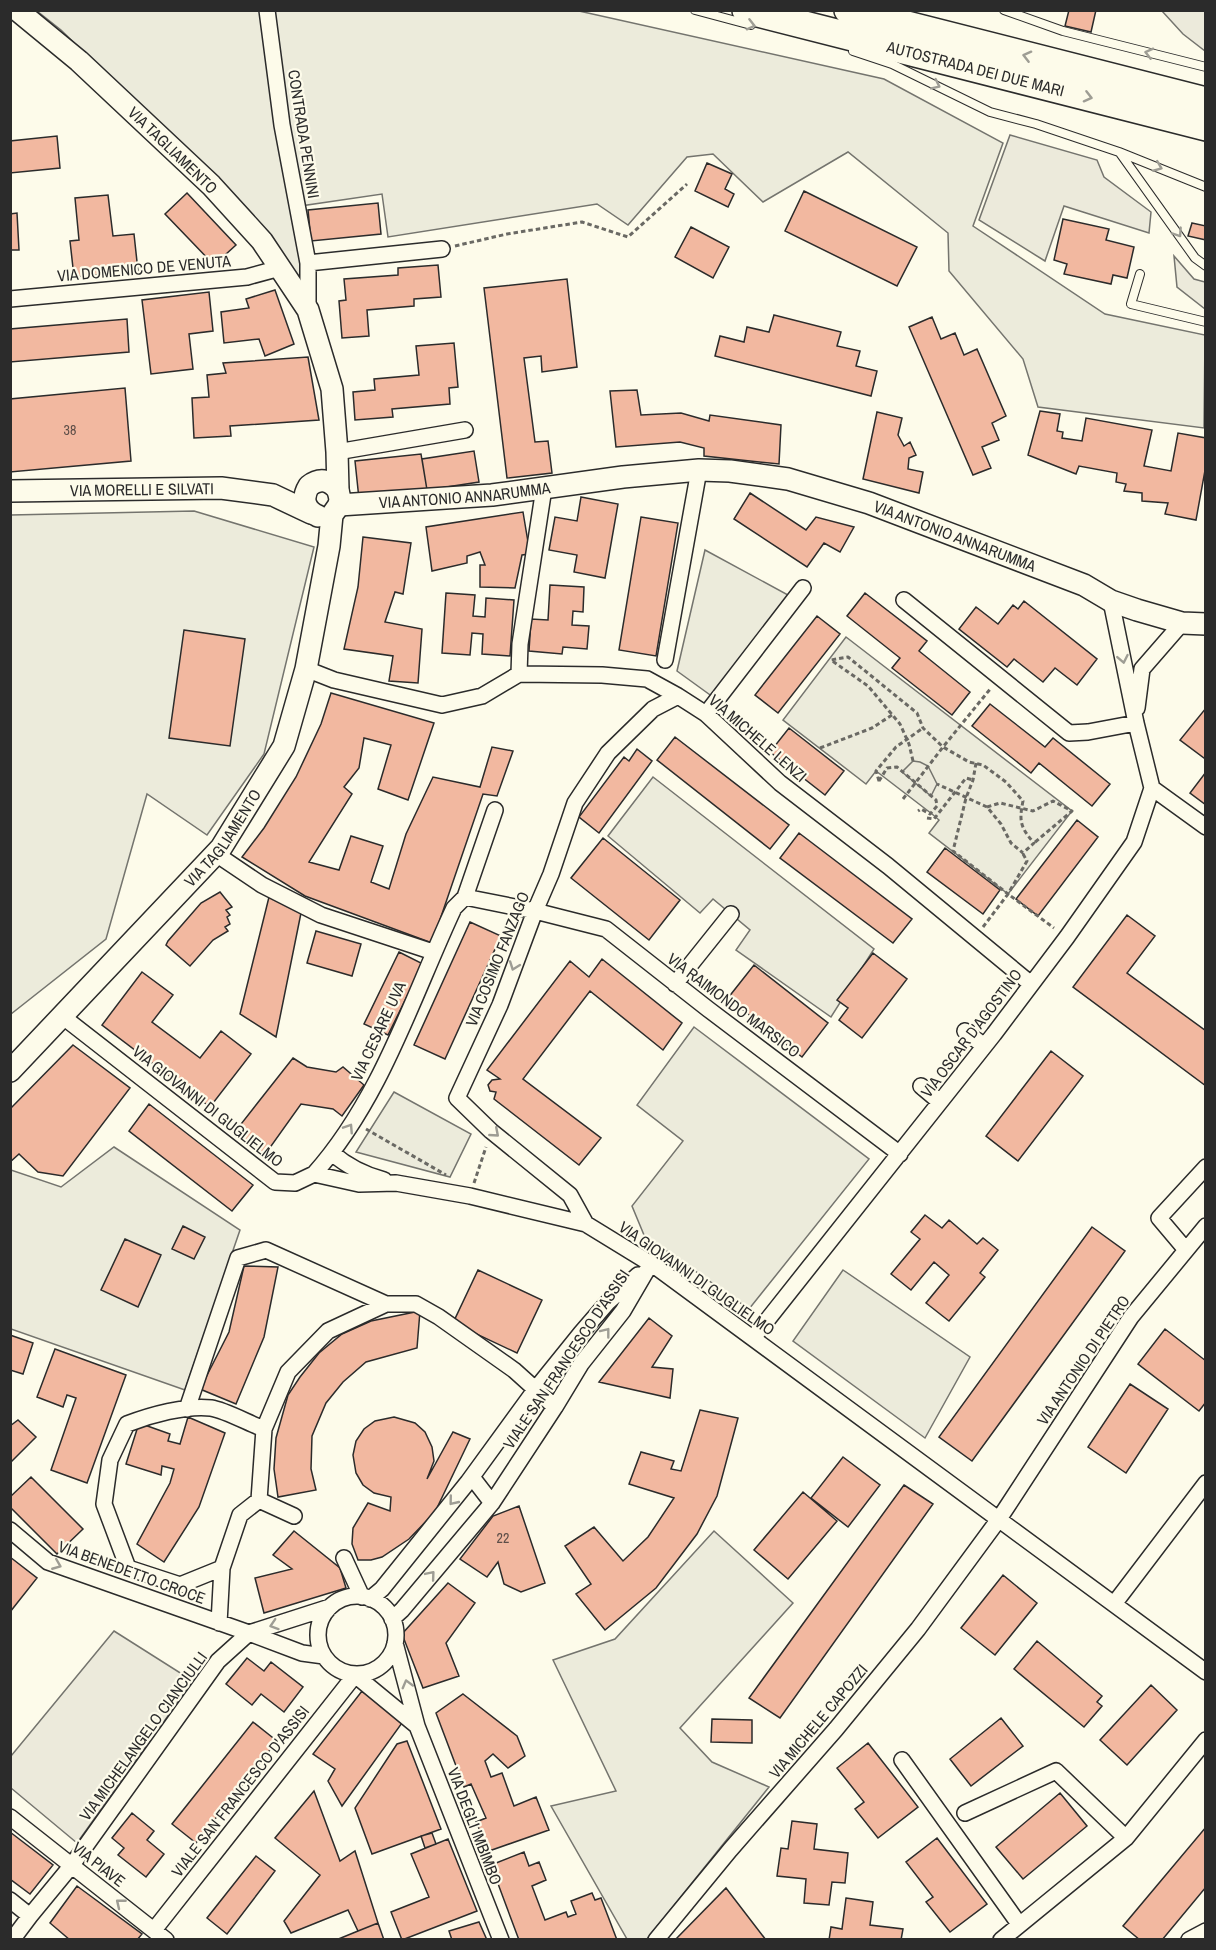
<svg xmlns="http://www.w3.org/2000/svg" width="1216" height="1950" font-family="'Archivo Narrow',sans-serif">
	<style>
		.green { fill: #ecebdb; stroke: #74746e; stroke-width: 1.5 }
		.parking { fill: #eceadb; stroke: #74746e; stroke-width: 1.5 }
		.building { fill: #f2b8a0; stroke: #2b2b2b; stroke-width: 1.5 }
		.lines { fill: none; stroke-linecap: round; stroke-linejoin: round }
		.lane-casing { stroke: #2b2b2b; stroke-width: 10 }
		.street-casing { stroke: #2b2b2b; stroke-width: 18 }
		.secondary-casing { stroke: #2b2b2b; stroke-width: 24 }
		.highway-casing { stroke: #2b2b2b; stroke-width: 30 }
		.path { stroke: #6a6964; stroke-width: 3; stroke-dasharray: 4.5 3; stroke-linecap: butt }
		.lane { stroke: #fdfbea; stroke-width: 8 }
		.street { stroke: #fdfbea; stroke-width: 15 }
		.secondary { stroke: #fdfbea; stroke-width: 21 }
		.highway { stroke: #fdfbea; stroke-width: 27 }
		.oneway { stroke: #9e9d94 }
		.labels { text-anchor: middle; stroke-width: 4.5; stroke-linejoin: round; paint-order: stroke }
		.number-label { font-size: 14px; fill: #5d4e48 }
		.street-label { font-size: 16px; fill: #2b2b2b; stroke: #fdfbea }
	</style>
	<rect width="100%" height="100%" fill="#fdfbea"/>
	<path class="green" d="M37,11H579L884,79L1003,143L973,226L1105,314L1205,335L1204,428L1038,407L1023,359L949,271L948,233L848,152L763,202L713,154L687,157L628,225L597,204L388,237L382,194L294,207L304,291L268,232L61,30Z
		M194,511L314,547L264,754L207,835L147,794L106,939L11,1014V515Z
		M705,550L788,595L713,697L677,671Z
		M846,637L1072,811L1008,894L929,833L939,820L932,814L876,771L866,784L783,720Z
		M653,777L874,949L831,1017L736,950L750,930L713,899L700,913L608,836Z
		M694,1027L869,1159L749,1309L644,1235L632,1206L683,1141L637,1105Z
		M394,1092L471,1134L450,1177L356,1152Z
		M114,1147L240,1230L185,1390L11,1329V1170L61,1187Z
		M843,1270L970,1357L925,1438L793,1341Z
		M714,1531L793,1603L680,1728L712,1762L769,1787L647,1939H627L551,1806L616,1791L553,1660L615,1639Z"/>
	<path class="parking" d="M1162,11H1205V51L1183,34Z
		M1010,135L1097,160L1104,177L1151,212L1149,233L1064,206L1045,261L979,220Z
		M1174,256L1194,279L1205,282V309L1177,287Z
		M913,761L920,762L928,766L937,784L931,796L902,772Z
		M114,1631L193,1681L77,1843L11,1788V1756Z"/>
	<path class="building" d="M1069,10H1096L1091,32L1065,26Z
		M57,136L60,168L10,173V141Z
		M707,163L732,174L725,189L734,194L728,207L695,191Z
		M804,191L917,247L897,286L785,231Z
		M187,193L236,245L214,265L165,214Z
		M108,195L113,236L134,234L138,271L74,277L70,241L79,240L75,198Z
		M378,203L381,234L311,241L308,210Z
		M17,213L19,250H10V214Z
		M1063,219L1109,229L1106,240L1134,247L1127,278L1113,275L1111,284L1064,274L1067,264L1054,260Z
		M1192,223L1206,226V240L1188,236Z
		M691,227L729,247L713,278L675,257Z
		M438,265L441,297L414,299V306L367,310L369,336L342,338L339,301L346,300L344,279L398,275V268Z
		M567,279L577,367L542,372L541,356L524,358L535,442L548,441L552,473L507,478L484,288Z
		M275,290L294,344L265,356L259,339L224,343L221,312L249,308L246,299Z
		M209,292L213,331L189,334L193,369L151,374L142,300Z
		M774,315L841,332L837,346L860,351L856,366L877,371L871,396L715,356L720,336L744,342L747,327L769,332Z
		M932,317L941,339L955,333L964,355L977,349L1006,416L992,423L999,440L982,447L991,468L973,475L909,327Z
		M127,319L129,352L10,362V329Z
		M454,343L458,387L449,388L450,404L392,409L393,417L355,420L353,392L375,390L374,379L419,375L416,346Z
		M308,357L319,420L230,426L231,436L194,438L192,398L209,397L207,375L226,373L223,363Z
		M125,388L131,461L10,472V399Z
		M637,390L641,415L681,413L709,421L710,415L781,425L779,464L704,456V448L680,442L616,447L610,391Z
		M1040,411L1060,414L1057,431L1063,432L1062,438L1082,441L1086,418L1152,430L1144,466L1171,471L1178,433L1206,438V465L1196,520L1165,514L1168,503L1142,501V493L1124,491L1126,484L1116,482L1117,473L1079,466L1076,474L1028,455Z
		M877,412L902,418L898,435L904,446L910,442L916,455L909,458L908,469L923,472L919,493L863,479Z
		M474,451L479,482L427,490L422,459Z
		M421,454L427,490L359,499L355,461Z
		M750,493L806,530L816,517L854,527L840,552L824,543L807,567L734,519Z
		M581,497L618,504L605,578L574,572L577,555L549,550L555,517L577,521Z
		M523,512L530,554L522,555L515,588L480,587V565H485L480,552L467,556V563L432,571L426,527Z
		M641,517L678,523L656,656L619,650Z
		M363,537L411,543L403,594L395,592L385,622L422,629L418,683L389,681L393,656L344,649L358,587Z
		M550,585L584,587L583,612L573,611L572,625L589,626L587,649L563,647L562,654L529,651L531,619L548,620Z
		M446,593L475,595L473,616L485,617L486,598L514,600L510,656L482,654L483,634L472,633L470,655L442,653Z
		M865,593L927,641L919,651L970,692L952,715L892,668L900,658L847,616Z
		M1024,601L1097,659L1077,685L1055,668L1043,682L1014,659L1007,667L959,629L976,607L998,624L1013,605L1018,609Z
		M817,616L840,634L778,713L755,695Z
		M184,630L245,639L230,746L169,738Z
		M331,693L434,723L408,800L378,789L391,745L364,738L359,768L344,787L352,794L309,862L339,870L351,836L383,846L371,882L389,889L406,834L433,777L480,787L492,747L513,751L497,796L483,794L432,943L305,896L242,857L264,828L296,777L321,724Z
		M990,704L1045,747L1053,738L1110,784L1092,806L1039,763L1031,773L972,726Z
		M1206,708V756L1204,758L1180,740Z
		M789,728L844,771L825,795L770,752Z
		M675,737L789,825L770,849L657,760Z
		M637,749L652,761L599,833L579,817L624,757L629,761Z
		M1206,772V805L1190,793Z
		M1077,820L1098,837L1038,916L1016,899Z
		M799,833L912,919L893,943L780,858Z
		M603,838L680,900L649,940L571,878Z
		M945,848L1000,890L983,914L927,872Z
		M220,892L232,907L226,910L230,915L227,917L230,924L225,927L228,931L213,940L190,966L166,945L168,941L201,903Z
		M270,893L301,913L276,1037L240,1014Z
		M1127,915L1155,936L1127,973L1206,1031V1086L1073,987Z
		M470,922L501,936L445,1059L414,1045Z
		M316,931L361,944L352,976L307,963Z
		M399,952L423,964L388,1035L364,1024Z
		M873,953L907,979L862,1038L839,1020L848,1008L837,1000Z
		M602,959L682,1023L663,1050L590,991L523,1079L601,1138L579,1165L494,1099L496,1092L490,1091L488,1085L492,1080L500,1079L487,1070L570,961L589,977Z
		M754,965L828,1023L802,1057L728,998Z
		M142,972L173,995L152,1022L200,1058L221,1031L251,1054L210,1107L102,1025Z
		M73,1045L130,1088L63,1176L38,1172L19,1154L10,1162V1109Z
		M1051,1051L1083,1076L1018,1161L986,1136Z
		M293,1058L307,1067L336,1072L343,1067L364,1085L342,1116L333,1109L301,1104L264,1156L234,1133Z
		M149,1104L253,1185L232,1211L129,1131Z
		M925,1215L942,1228L949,1220L977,1244L983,1238L998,1250L980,1273L985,1277L949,1321L926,1303L949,1275L934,1262L911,1290L891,1274L920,1239L911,1232Z
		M183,1226L205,1237L194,1259L172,1249Z
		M1092,1227L1125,1251L972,1461L939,1437Z
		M125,1239L161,1255L138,1307L101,1290Z
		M244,1266L278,1267L264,1337L236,1404L200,1389L229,1332Z
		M478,1270L542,1300L517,1353L453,1323Z
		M420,1311L417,1348L366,1362L343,1382L326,1403L312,1436L311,1469L316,1490L278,1497L274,1469L276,1438L288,1395L300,1377L319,1353L342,1334L371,1321Z
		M649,1318L672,1336L652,1367L673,1369L670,1398L599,1382Z
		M1165,1329L1206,1361V1402L1199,1411L1138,1364Z
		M10,1335L33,1343L23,1374L10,1370Z
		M55,1349L126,1375L87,1483L51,1470L76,1398L67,1395L63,1407L37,1397Z
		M1130,1384L1168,1409L1126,1473L1088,1447Z
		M700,1410L738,1418L717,1496L697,1534L656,1588L605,1630L576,1594L591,1584L565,1546L594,1527L623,1561L648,1537L674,1498L629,1484L641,1452L674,1461L671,1469L681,1471Z
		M188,1417L225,1433L199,1507L164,1562L137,1544L170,1483L174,1469L162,1466L161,1475L126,1464L139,1423L170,1434L168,1441L180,1444Z
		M394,1417L415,1423L425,1432L432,1447L434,1461L427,1479L453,1432L470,1439L435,1512L409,1539L382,1557L371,1560H358L352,1544L353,1528L368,1503L390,1511L391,1497L374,1493L363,1485L356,1473L353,1455L356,1441L364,1429L375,1421Z
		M18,1420L36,1437L10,1463V1426Z
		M843,1457L880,1485L848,1527L811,1498Z
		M31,1477L83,1529L57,1554L10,1507V1497Z
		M904,1485L933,1504L780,1718L749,1698Z
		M803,1492L837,1521L788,1579L754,1550Z
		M519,1506L545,1583L521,1592L504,1584L498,1562L487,1577L460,1559L493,1516Z
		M294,1531L340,1568L346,1588L264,1613L255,1578L292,1569L273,1555Z
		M10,1557L37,1578L10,1612Z
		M1003,1575L1037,1603L995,1655L961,1628Z
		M448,1583L475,1603L446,1643L459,1676L423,1688L402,1634Z
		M1037,1641L1102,1696L1097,1702L1102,1706L1084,1727L1014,1669Z
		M247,1658L264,1671L271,1662L303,1687L284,1712L261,1694L252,1705L226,1684Z
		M1151,1685L1177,1710L1127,1765L1100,1740Z
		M362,1691L402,1723L342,1806L328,1781L335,1769L313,1754Z
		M463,1694L517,1736L525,1756L508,1768L493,1754L485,1761L491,1777L502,1773L514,1806L536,1797L549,1830L489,1851L476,1822L486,1818L471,1784L464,1787L436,1713Z
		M1001,1718L1023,1746L971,1786L950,1759Z
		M712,1719L752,1720V1743L711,1742Z
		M253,1722L277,1741L196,1843L172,1824Z
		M407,1741L441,1829L372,1854L355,1808L397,1744Z
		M868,1743L918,1807L878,1838L855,1809L864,1802L837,1768Z
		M314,1791L340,1861L355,1851L378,1923L358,1931L348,1910L291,1933L284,1921L320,1875L275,1838Z
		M1060,1793L1087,1826L1023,1879L996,1847Z
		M132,1813L154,1831L147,1840L164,1854L146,1877L118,1855L124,1848L112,1838Z
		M792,1821L817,1824L814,1849L848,1853L845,1883L832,1882L829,1905L804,1903L806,1879L777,1876L781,1848L788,1849Z
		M1206,1827V1887L1162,1940H1140L1123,1926Z
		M10,1832L53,1865L30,1894L10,1879Z
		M432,1833L436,1844L425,1848L421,1836Z
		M937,1838L987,1904L950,1932L926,1902L933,1897L906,1862Z
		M448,1839L477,1911L402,1940L391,1912L429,1897L411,1854Z
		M524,1852L529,1866L539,1862L546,1880L532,1886L545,1920L566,1912L568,1917L576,1914L571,1901L592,1893L595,1900L601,1898L617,1940H519L491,1865Z
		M256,1856L275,1871L227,1934L207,1918Z
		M77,1886L142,1934L137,1940H70L50,1923Z
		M726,1888L766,1940H675Z
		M846,1898L873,1902L870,1925L903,1929L901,1940H829L831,1927L842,1929Z
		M479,1922L487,1940H452L449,1931Z
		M378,1923L384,1940H336L358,1931Z"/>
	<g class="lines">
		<g class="lane-casing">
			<path id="lane" d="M695,10L751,25
				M1004,10L1063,31L1206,67
				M853,51L892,64L990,112L1036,124L1119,152L1206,187
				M1120,153L1195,258L1206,266
				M1140,274L1131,304L1206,322"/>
		</g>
		<g class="street-casing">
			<path id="street" d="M267,10L282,125L308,263V310
				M308,263L442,249
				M10,299L247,277L280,268
				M337,452L465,430
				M904,600L1069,733L1088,732L1136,723
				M665,660L699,470
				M306,669L334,680L442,705L482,696L519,674L602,675L647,679L678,696L706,714L780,783L888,866L1031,984
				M519,674L520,644L544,488
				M1137,708L1142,669L1182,623
				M706,714L803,588
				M1152,788L1206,827
				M216,854L262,885L321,915L433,952
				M465,897L495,810
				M675,984L731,914
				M62,1016L275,1182L295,1183L314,1174L359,1184L396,1183L470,1196L586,1224L656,1267L1206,1672
				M965,1031L984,1046
				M921,1086L940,1102
				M332,1153C347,1166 365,1175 384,1180
				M314,1174C381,1099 412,998 454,908L465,897L535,911L606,929L708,1009L900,1154
				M586,1224L570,1195L491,1131L457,1098L500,1005L535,911L551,874L575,803L608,753L653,709L678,696
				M1186,1250L1159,1218L1206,1167
				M753,1338L994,1034L1067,937L1134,842L1152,788L1136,723L1111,601
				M187,1409L238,1258L266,1250L386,1304
				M472,1477L492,1503
				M259,1500L240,1515L222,1568L180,1585L128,1568L104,1504L110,1460L127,1424C150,1415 186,1405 211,1408C225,1410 250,1424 264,1429
				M294,1516L259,1500L264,1429L288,1372L328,1331L386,1304H416L439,1317L514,1370L555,1407
				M10,1530L48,1562L249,1633L218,1661L72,1865L30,1916L10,1900
				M344,1558L362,1597
				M318 1635a39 39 0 1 1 78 0a39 39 0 1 1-78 0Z
				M370,1599L382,1589L468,1482L535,1390L581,1333L607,1303L638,1275
				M1114,1604L1206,1483
				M392,1619L402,1610L492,1503L555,1407L581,1364L623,1311L651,1263
				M219,1623L222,1568
				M395,1643L417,1726L501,1940
				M324,1656L302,1653L249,1633L330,1607
				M902,1760L1019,1924
				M965,1813L1056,1771L1126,1838
				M10,1817L166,1940
				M154,1930L355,1675L417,1726
				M12,1940L30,1916
				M656,1940L730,1850L836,1729L918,1629L999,1519L1131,1317L1206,1226
				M1001,1940L1126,1838L1206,1740
				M1189,1940L1206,1931"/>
		</g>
		<g class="secondary-casing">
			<g id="secondary">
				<path id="s1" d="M10,491L221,488L273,495L311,513"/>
				<path id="s2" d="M339,505L492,495L623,477L699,470L730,471L788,479L869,503L1084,585L1111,601L1137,610L1182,623L1206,624"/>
				<path d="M318,516C305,510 301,499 309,486C319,478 329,479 338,490"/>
				<path id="s3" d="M10,1071L221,848L284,746L306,669L329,546L332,515L339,505L340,499L338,490L337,452L332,389L308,310L262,241L211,185L79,61L17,10"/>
			</g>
		</g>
		<g class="highway-casing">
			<g id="highway">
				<path id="s4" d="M746,10L1206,127"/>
				<path d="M848,10L1206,101"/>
			</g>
		</g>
		<path class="path" d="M455,246L507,234L582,222L628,237L687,184
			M820,748L872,728L892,715
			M913,761L909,744L900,724L868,686L831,660L848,657L917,713L923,728L943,747L969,762L983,765L1006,782L1023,801C1019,821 1020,827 1034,843L1023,853L1011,843L1001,824L987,807L937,784
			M976,763L973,780L966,798L953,851L1008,894L1027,861L1023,854
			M879,781L887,768L897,767L936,800L937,806L930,814L921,809L918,811
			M879,781L876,771L896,747L923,728
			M903,799L943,747L991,688
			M987,807L1000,803L1033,811L1053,801L1072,811L1034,843
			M927,818L934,819L966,778L973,780
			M983,927L1008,894L1054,928
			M366,1129L446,1175
			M474,1183L486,1147"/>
		<use href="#lane" class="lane"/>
		<use href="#street" class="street"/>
		<use href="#secondary" class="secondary"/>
		<use href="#highway" class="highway"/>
	</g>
	<defs><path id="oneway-chevron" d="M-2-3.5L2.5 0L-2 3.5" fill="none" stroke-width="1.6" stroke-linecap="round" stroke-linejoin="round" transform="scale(1.5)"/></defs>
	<g class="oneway">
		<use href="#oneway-chevron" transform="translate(751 25) rotate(14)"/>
		<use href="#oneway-chevron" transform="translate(1149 53) rotate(-166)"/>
		<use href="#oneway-chevron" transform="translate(1027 56) rotate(-166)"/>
		<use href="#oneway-chevron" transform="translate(936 85) rotate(26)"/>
		<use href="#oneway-chevron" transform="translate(1088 97) rotate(14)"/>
		<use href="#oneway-chevron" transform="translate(1158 167) rotate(22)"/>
		<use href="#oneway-chevron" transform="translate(1178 233) rotate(56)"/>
		<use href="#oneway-chevron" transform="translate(1123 659) rotate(79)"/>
		<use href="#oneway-chevron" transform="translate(514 966) rotate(110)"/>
		<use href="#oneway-chevron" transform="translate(349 1128) rotate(-57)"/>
		<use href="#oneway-chevron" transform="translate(495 1133) rotate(41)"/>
		<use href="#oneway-chevron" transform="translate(606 1332) rotate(-52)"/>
		<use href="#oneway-chevron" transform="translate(453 1501) rotate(129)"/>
		<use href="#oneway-chevron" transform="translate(57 1565) rotate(22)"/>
		<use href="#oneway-chevron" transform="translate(431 1575) rotate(-50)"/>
		<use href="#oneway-chevron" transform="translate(274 1625) rotate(162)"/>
		<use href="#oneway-chevron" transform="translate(407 1684) rotate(-105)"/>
		<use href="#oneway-chevron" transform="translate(120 1903) rotate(-141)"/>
	</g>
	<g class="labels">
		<g class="number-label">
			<text x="70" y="435">38</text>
			<text x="503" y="1543">22</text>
		</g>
		<g class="street-label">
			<text dy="6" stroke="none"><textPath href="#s4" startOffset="237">AUTOSTRADA DEI DUE MARI</textPath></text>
			<text transform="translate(304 134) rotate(81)" y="6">CONTRADA PENNINI</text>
			<text transform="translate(173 150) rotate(44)" y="6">VIA TAGLIAMENTO</text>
			<text transform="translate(144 268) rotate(-5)" y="6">VIA DOMENICO DE VENUTA</text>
			<text dy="6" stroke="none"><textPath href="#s1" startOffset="132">VIA MORELLI E SILVATI</textPath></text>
			<text dy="6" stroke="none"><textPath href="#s2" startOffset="126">VIA ANTONIO ANNARUMMA</textPath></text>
			<text dy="6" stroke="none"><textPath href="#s2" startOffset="628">VIA ANTONIO ANNARUMMA</textPath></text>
			<text transform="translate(758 738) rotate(41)" y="6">VIA MICHELE LENZI</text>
			<text dy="6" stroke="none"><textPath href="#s3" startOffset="316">VIA TAGLIAMENTO</textPath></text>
			<text transform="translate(497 959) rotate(-68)" y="6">VIA COSIMO FANZAGO</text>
			<text transform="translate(734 1005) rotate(37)" y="6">VIA RAIMONDO MARSICO</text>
			<text transform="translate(378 1031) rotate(-65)" y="6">VIA CESARE UVA</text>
			<text transform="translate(971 1033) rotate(-53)" y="6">VIA OSCAR D'AGOSTINO</text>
			<text transform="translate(208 1106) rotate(38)" y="6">VIA GIOVANNI DI GUGLIELMO</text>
			<text transform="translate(697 1278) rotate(35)" y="6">VIA GIOVANNI DI GUGLIELMO</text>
			<text transform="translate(566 1359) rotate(-56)" y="6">VIALE SAN FRANCESCO D'ASSISI</text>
			<text transform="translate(1083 1360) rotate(-56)" y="6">VIA ANTONIO DI PIETRO</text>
			<text transform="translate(132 1572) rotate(20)" y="6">VIA BENEDETTO CROCE</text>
			<text transform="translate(818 1721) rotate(-50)" y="6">VIA MICHELE CAPOZZI</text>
			<text transform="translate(143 1736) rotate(-54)" y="6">VIA MICHELANGELO CIANCIULLI</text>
			<text transform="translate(240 1791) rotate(-52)" y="6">VIALE SAN FRANCESCO D'ASSISI</text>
			<text transform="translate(475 1826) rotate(69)" y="6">VIA DEGLI IMBIMBO</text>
			<text transform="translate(99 1864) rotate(38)" y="6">VIA PIAVE</text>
		</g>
	</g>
	<rect width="1216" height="1950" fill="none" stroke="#2b2b2b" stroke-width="24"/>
</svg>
